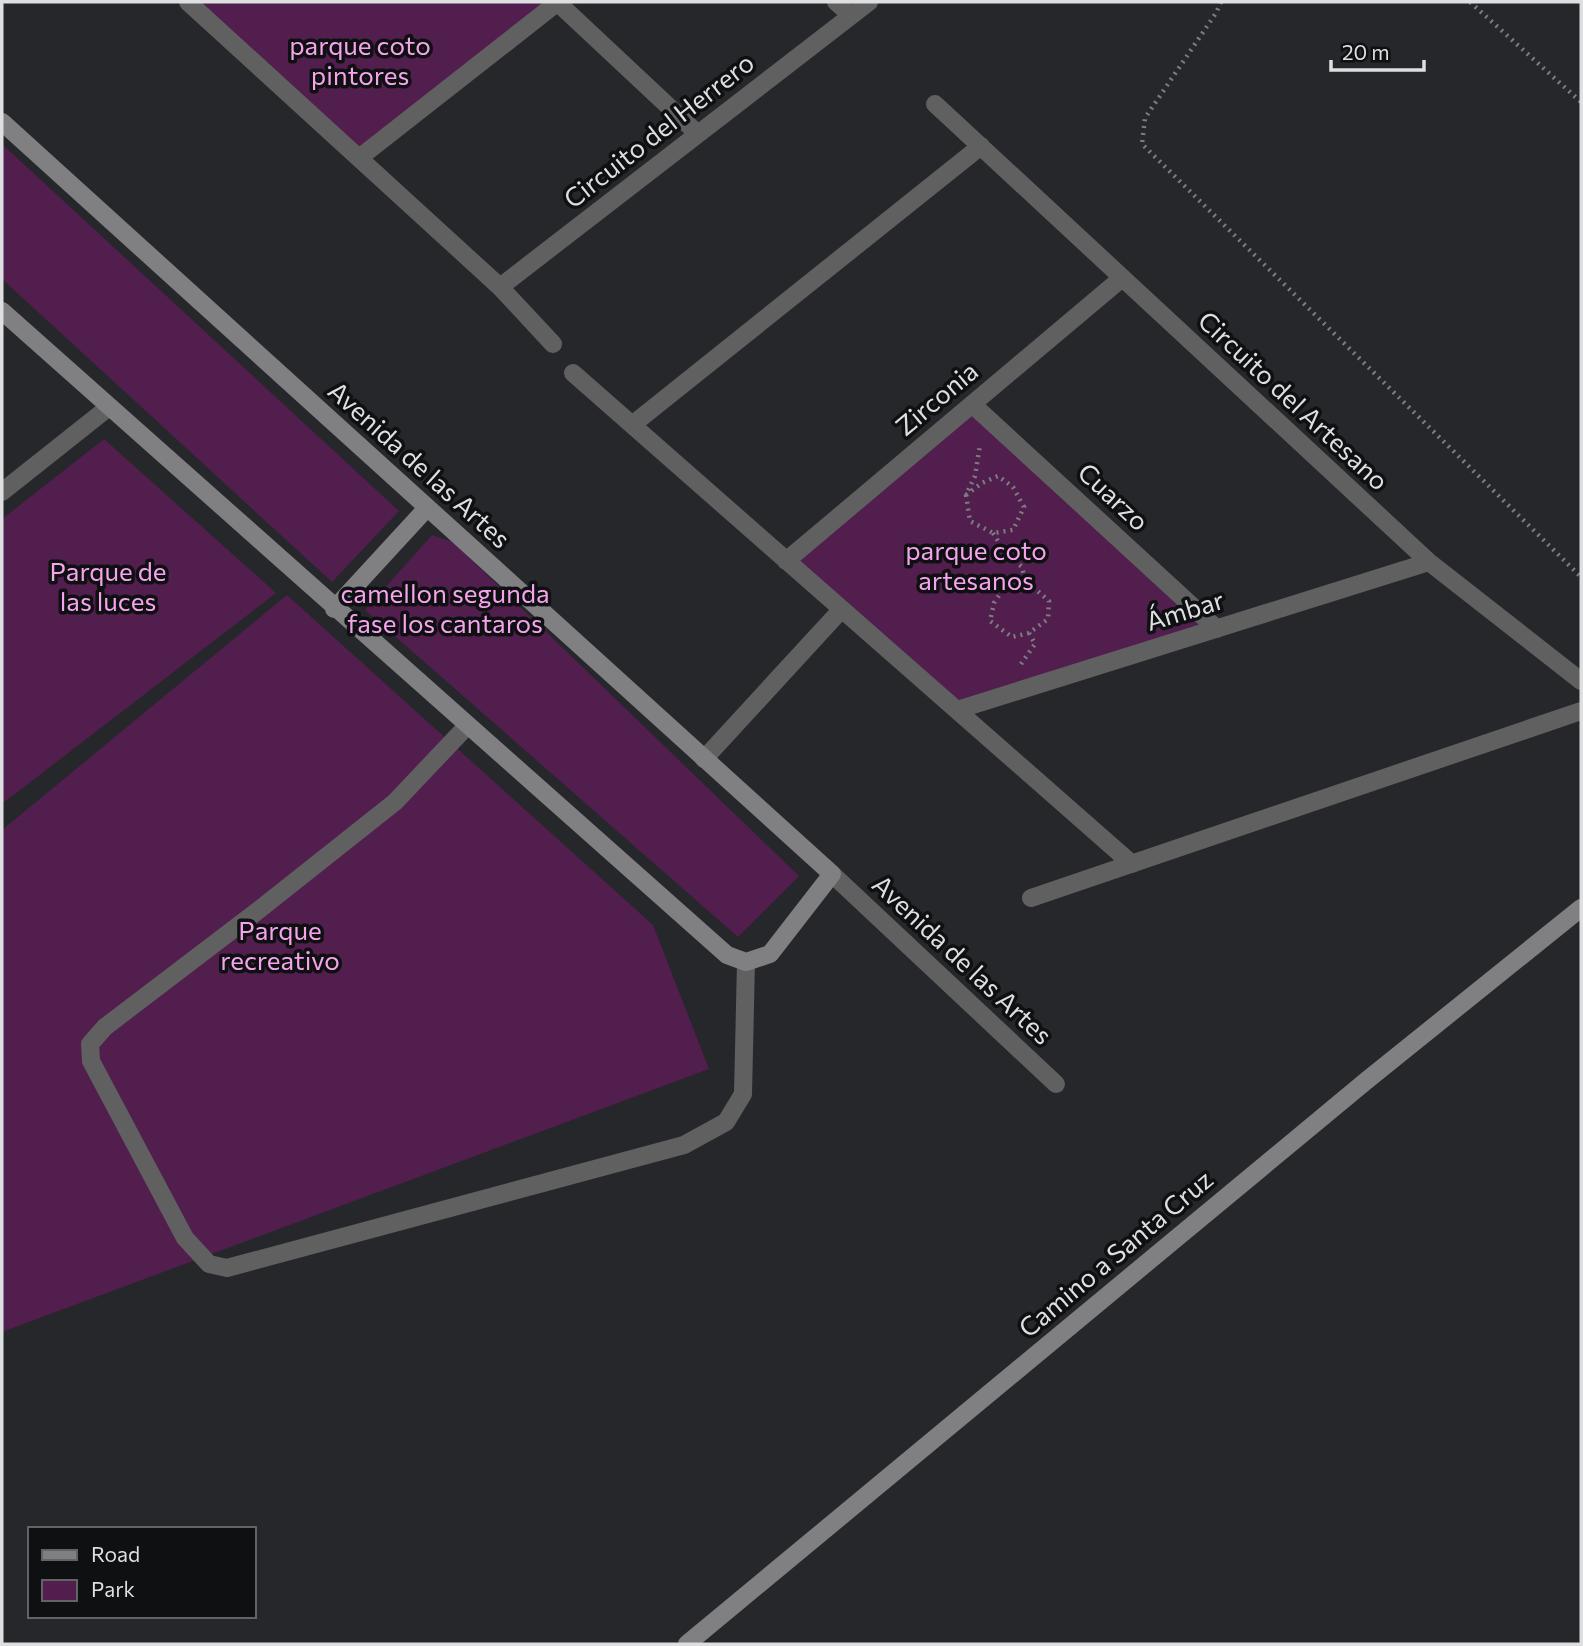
<svg xmlns="http://www.w3.org/2000/svg" width="1583" height="1646" font-family="Commissioner,sans-serif">
	<style>
		.green { fill: #511e4e }
		.lines { fill: none; stroke-linecap: round; stroke-linejoin: round }
		.path { stroke: #7c7d80; stroke-width: 4.5; stroke-dasharray: 2 5; stroke-linecap: butt }
		.lane { stroke: #606061; stroke-width: 18 }
		.street { stroke: #606061; stroke-width: 18 }
		.secondary { stroke: #807f82; stroke-width: 18 }
		.labels { text-anchor: middle; stroke-width: 7; stroke-linejoin: round; paint-order: stroke }
		.park-label { font-size: 26px; fill: #f6a3ee; stroke: #0f1011 }
		.street-label { font-size: 26px; fill: #dedfe1; stroke: #0f1011 }
	</style>
	<rect width="100%" height="100%" fill="#25272a"/>
	<path class="green" d="M191,2H556L360,153Z
		M2,144L399,511L332,582L2,279Z
		M971,411L1212,626L959,704L797,560Z
		M104,439L276,593L2,804V519Z
		M432,535L453,542L799,876L738,937L365,610Z
		M287,595L653,925L709,1069L2,1332V830Z"/>
	<g class="lines">
		<path class="path" d="M1221,2L1216,13L1145,118L1142,144L1581,577
			M1470,2L1581,102
			M966,495L982,483L998,476L1013,487L1024,507L1013,530L993,533L970,521L966,495L975,476L980,445
			M993,533L1005,552L1022,567L1025,580L1006,585L994,603L990,621L1012,637L1029,633L1048,619L1049,601L1025,580
			M1021,664L1035,644L1029,633"/>
		<path class="lane" d="M467,726L395,802L260,909L105,1027L90,1044L91,1061L185,1238L209,1264L227,1268L684,1145L726,1122L743,1094L746,962"/>
		<path class="street" d="M188,2L500,287L553,344
			M557,2L698,134
			M836,2L851,15
			M935,104L1429,562L1581,681
			M359,158L558,2
			M500,287L869,2
			M573,373L1132,864
			M972,404L1217,629
			M632,425L981,146
			M2,492L109,407
			M786,561L1122,278
			M957,710L1429,562
			M704,759L841,610
			M832,874L1056,1084
			M1031,898L1581,711"/>
		<path class="secondary" d="M2,122L832,874L770,954L746,962L727,955L2,311
			M334,609L427,508
			M687,1644L1366,1081L1581,908"/>
	</g>
	<g class="labels">
		<g class="park-label">
			<text x="360" y="55">parque coto<tspan x="360" dy="30">pintores</tspan></text>
			<text x="976" y="560">parque coto<tspan x="976" dy="30">artesanos</tspan></text>
			<text x="108" y="581">Parque de<tspan x="108" dy="30">las luces</tspan></text>
			<text x="445" y="603">camellon segunda<tspan x="445" dy="30">fase los cantaros</tspan></text>
			<text x="280" y="940">Parque<tspan x="280" dy="30">recreativo</tspan></text>
		</g>
		<g class="street-label">
			<text transform="translate(659 131) rotate(-38)" y="9">Circuito del Herrero</text>
			<text transform="translate(937 399) rotate(-40)" y="9">Zirconia</text>
			<text transform="translate(1293 401) rotate(43)" y="9">Circuito del Artesano</text>
			<text transform="translate(419 465) rotate(42)" y="9">Avenida de las Artes</text>
			<text transform="translate(1113 497) rotate(43)" y="9">Cuarzo</text>
			<text transform="translate(1185 611) rotate(-17)" y="9">Ámbar</text>
			<text transform="translate(962 960) rotate(43)" y="9">Avenida de las Artes</text>
			<text transform="translate(1116 1254) rotate(-40)" y="9">Camino a Santa Cruz</text>
		</g>
	</g>
	<rect width="1583" height="1646" fill="none" stroke="#dedfe1" stroke-width="7"/>
	<rect x="28" y="1527" width="228" height="91" fill="#0f1011" stroke="#626364" stroke-width="2"/>
	<rect x="42" y="1550" width="35" height="10" fill="#807f82" stroke="#626364" stroke-width="2"/>
	<text x="91" y="1562" font-size="21" fill="#dedfe1">Road</text>
	<rect x="42" y="1580" width="35" height="21" fill="#511e4e" stroke="#626364" stroke-width="2"/>
	<text x="91" y="1597" font-size="21" fill="#dedfe1">Park</text>
	<path d="M1331 60v10h93v-10" fill="none" stroke="#dedfe1" stroke-width="3.5"/>
	<text x="1342" y="60" font-size="21" fill="#dedfe1" stroke="#0f1011" stroke-width="5" paint-order="stroke">20 m</text>
</svg>
